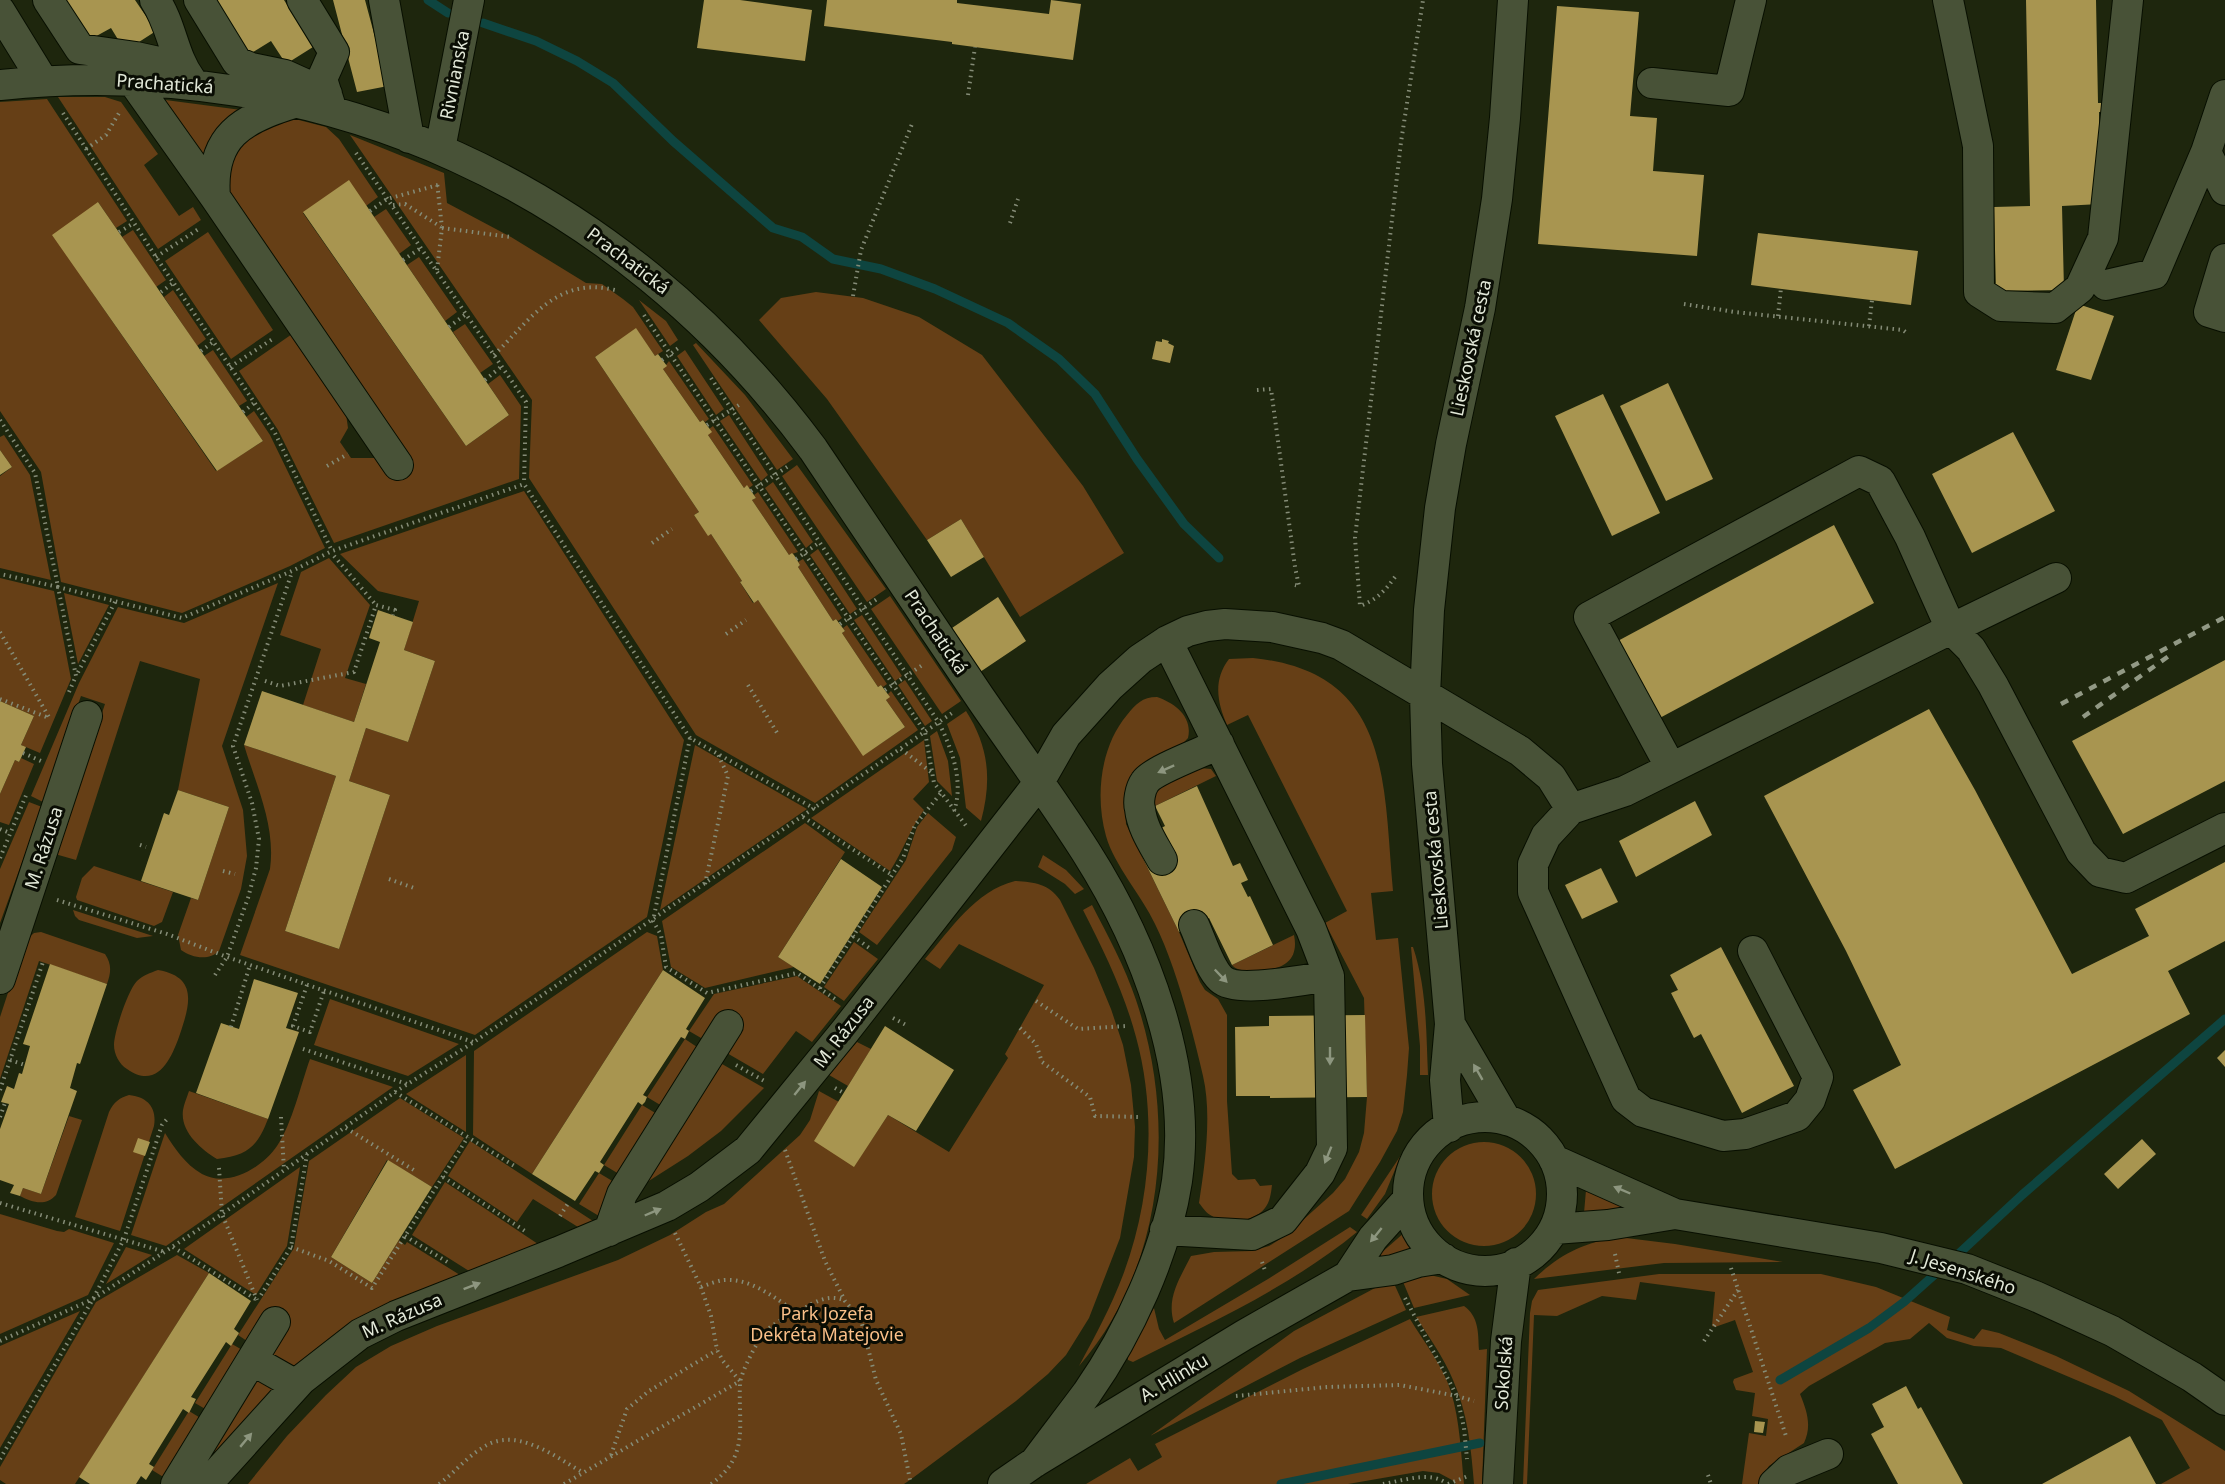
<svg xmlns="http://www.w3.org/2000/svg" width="2225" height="1484" font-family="'Noto Sans',sans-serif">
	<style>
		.green { fill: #663f16 }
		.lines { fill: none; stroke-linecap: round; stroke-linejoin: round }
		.stream { stroke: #0e4540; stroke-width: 9 }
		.building { fill: #a89550 }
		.minor-casing { stroke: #080f00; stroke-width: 32 }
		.path { stroke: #858c77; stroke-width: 4; stroke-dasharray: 1.5 4.5; stroke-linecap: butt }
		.minor { stroke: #485237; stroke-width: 30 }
		.rail { stroke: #929985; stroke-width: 4.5; stroke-dasharray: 8 8; stroke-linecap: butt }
		.oneway { fill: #8d967f }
		.labels { text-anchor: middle; stroke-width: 6; stroke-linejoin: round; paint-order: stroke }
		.street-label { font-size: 18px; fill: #e2e8d8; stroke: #0a0d04 }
		.park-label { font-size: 18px; fill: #fabf88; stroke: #0a0d04 }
	</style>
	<rect width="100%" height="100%" fill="#1e260d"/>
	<path class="green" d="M58,97H105L121,102L158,154L144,165L179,216L193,207L201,220L158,249Z
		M47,99L127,221L116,228L98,202L92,292L216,471L263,441L246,417L254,411L270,435L325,548L290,566L182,613L61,582L41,472L0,411V102Z
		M158,99L249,111L206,170Z
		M295,119L326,127L339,139L378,197L366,206L303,213L466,446L509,415L488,384L500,375L521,406L519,479L334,543L278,430L239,371L295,332L345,407L348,428L340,442L351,458H377L228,202L229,156L239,141L284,120Z
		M350,135L444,173L447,203L511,237L586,283L602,284L623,299L633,307L663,351L655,356L636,329L595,357L699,512L694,515L708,535L711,534L742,581L740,582L753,603L758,600L864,755L905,727L886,700L889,697L888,694L891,691L918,730L815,803L696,735L529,478L532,400Z
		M386,209L411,245L399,254L374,217Z
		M133,230L166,280L156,287L122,237Z
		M208,232L273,330L231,359L165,261Z
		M419,257L457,312L445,321L407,265Z
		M173,290L206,339L197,346L164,297Z
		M816,292L863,298L919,317L982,355L1083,486L1124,553L1020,617L961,519L927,540L827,399L759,320L781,298Z
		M639,300L666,321L678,340L670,346Z
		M465,324L493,364L480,373L453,332Z
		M696,343L745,395L793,459L777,470L693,345Z
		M213,350L247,401L239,406L204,356Z
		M685,350L724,409L716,415L677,356Z
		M669,361L709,419L705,422L703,420L700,422L663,369Z
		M729,415L768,475L761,481L720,421Z
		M713,426L753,485L749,488L747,486L744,488L708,435L709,429Z
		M4,435L30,475L51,580L0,568V476L12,467L0,450V437Z
		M797,465L886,589L867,602L782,476Z
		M773,482L813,542L806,548L765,488Z
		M524,491L684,740L647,917L475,1035L240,955L270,869C276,826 256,785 244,745L336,776L285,931L339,949L390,795L349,781L366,728L408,742L435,661L404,650L419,601L378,591L340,554Z
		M758,492L798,552L789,555L752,500L756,498L754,495Z
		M818,549L857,609L850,614L810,555Z
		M329,558L370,605L345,678L366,684L354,722L303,705L321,649L280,635L301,572Z
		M803,559L842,618L838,621L836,619L833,621L798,567L800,565L798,562Z
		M0,578L54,591L71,679L40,753L21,745L34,716L0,701Z
		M278,583L222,746L243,810L247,856L241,889L219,951C209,961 192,958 181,950L178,935L191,898L198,900L229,807L178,790L200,679L140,661L76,860L55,854L105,704L81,696L43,802L31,796L79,683L118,607L184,623Z
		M64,593L109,605L78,664Z
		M890,596L961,701L942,714L871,609Z
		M862,615L902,676L895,681L854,620Z
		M847,625L887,684L883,687L881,685L878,687L842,633L845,631L843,628Z
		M1253,658C1392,672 1383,782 1393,891L1371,893L1376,940L1398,938L1409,1048L1407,1075L1403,1112L1397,1131L1380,1162L1349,1211L1174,1323C1166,1298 1180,1278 1191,1256L1214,1252L1251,1251L1269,1246L1285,1236L1333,1193L1345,1179L1359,1152L1364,1133L1367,1097L1364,998L1325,923L1347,911L1248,715L1227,725C1217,702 1213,680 1229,659Z
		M905,680L932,721L925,726L898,685Z
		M1157,697C1175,703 1193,717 1188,738L1125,805L1126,824L1179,932L1200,982L1205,990L1218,999L1227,1015V1101L1232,1174L1238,1180L1255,1179L1260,1186L1272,1185C1271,1193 1270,1202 1265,1208C1255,1222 1226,1225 1212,1216C1206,1213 1203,1208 1199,1203C1205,1165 1212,1114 1203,1076C1192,1029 1176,966 1155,924C1142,896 1114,865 1106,836C1095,797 1100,747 1127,715C1136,704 1142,697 1157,697Z
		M966,711C989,747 992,780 981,821L966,808L960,758L947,724Z
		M937,731L948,761L952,796L937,781L930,736Z
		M924,740L929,782L913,799L924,810C910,829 903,851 890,871L811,818Z
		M695,745L807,809L660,910Z
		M21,758L34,764L9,825L0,822V794L15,760L19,762Z
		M1200,768L1211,769L1216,776L1155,806V793L1161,787Z
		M29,802L42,807L0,923V869Z
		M928,813L956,837L952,850L877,945L859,932L906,860L917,827Z
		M805,823L845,852L778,957L794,967L705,988L671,967L662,921Z
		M1043,855L1066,870L1084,889L1075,894L1065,884L1038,867Z
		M94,866L173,892L162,922L154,926L77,900L76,897L82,878Z
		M1015,881C1034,882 1049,884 1060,900L1094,968L1111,1009L1123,1045L1131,1085L1135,1127L1134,1157L1120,1238L1089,1318L1066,1355L1048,1374L1016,1401L910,1480L904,1484H248L287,1436L326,1395L356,1367L391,1346L437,1326L618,1260L670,1235L706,1212L724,1204L800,1135L810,1120L819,1091L839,1102L854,1166L888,1115L949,1152L1008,1058L1005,1054L1044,985L959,944L940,969L925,959C951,929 975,891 1015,881Z
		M1092,905C1108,936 1125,967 1136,1000C1177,1121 1165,1267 1079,1366C1095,1336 1111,1307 1123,1275C1151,1201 1157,1114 1136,1037C1124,992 1104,951 1083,910Z
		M73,910L153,936L137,938L79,920L75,916Z
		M41,932L105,954C112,964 111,973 107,984L39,961L0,1079V1017L25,941L34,933Z
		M647,932L657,936L663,970L532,1174L473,1135L474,1051Z
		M1294,935C1300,964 1278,971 1255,970C1246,970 1238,972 1232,965Z
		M854,942L878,959L844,1001L824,987Z
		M1411,947H1413C1427,989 1426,1031 1428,1075H1420V1046Z
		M158,970C198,977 190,1004 180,1034C172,1057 158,1091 127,1069C119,1064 114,1054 114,1045C114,1032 128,990 137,981C143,975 150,973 158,970Z
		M797,976L841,1006L812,1042L796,1031L763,1074L689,1031L714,994Z
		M330,999L459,1044L408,1076L314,1045Z
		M685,1039L703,1051L667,1109L647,1097Z
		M857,1042L871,1049L848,1086L829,1075Z
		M466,1055V1132L406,1094Z
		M310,1059L393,1087L166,1246L131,1235L165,1133C175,1149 185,1164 202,1174C228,1188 262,1168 277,1146C292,1124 301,1084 310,1059Z
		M715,1060L764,1088L721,1131L688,1156L633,1191Z
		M189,1091L268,1119C257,1147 248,1155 217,1159C201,1149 180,1132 183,1110C184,1104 187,1097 189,1091Z
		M129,1095C148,1097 157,1108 154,1126L120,1231L75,1217L109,1112C114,1102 119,1098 129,1095Z
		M400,1098L464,1138L432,1187L387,1160L331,1257L372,1283L399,1240L405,1245L407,1242L468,1280L293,1372L238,1335L294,1248L309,1161Z
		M642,1105L662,1117L624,1177L604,1165Z
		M69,1116L82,1120L56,1195C45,1207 32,1202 20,1196L23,1188L41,1194Z
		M470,1141L593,1221L578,1227L533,1199L517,1222L448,1176Z
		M1432 1194a52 52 0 1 1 104 0a52 52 0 1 1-104 0Z
		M1401,1155L1385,1194L1367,1219L1361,1215Z
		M300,1167L287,1246L256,1295L184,1249Z
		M599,1173L619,1185L599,1216L579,1204Z
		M445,1182L544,1248L477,1276L412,1235Z
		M1586,1190L1635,1208L1584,1213Z
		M0,1214L57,1231L64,1232L69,1229L114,1243L88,1295L0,1334Z
		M1350,1227L1357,1232C1290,1287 1210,1323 1133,1362L1128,1360V1354L1154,1308L1159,1329L1165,1340L1268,1279Z
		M1405,1232L1415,1249L1372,1261Z
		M1618,1237L1675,1244L1783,1262L1664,1263L1534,1279C1560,1254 1583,1243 1618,1237Z
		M126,1247L152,1255L106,1284Z
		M177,1255L209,1273L75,1484H6L0,1480V1467L96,1302Z
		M1659,1274H1821L1876,1287L1950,1317L1947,1330L1974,1339L1982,1329L1999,1333L2056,1356L2129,1391L2225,1451V1484H2161L2190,1468L2162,1420L2114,1396L2001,1348L1974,1346L1947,1338L1929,1323L1910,1339L1885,1343L1809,1386L1800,1394C1807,1411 1812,1426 1804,1443L1769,1466L1758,1484H1742L1749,1433L1766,1436L1768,1419L1752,1416L1755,1393L1736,1390L1733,1382L1734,1379L1753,1372L1735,1320L1715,1327L1712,1326L1715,1292L1640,1282L1636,1300L1602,1296L1557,1316L1534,1315L1527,1484H1523L1530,1313L1532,1301L1538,1290Z
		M1430,1275L1447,1279L1470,1295L1414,1308L1401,1277Z
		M1392,1279L1406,1310L1300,1358L1150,1436L1294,1331Z
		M1464,1306C1479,1317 1478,1332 1479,1350L1487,1349L1482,1484H1474C1471,1448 1468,1414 1453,1380C1444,1358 1429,1337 1416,1317Z
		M80,1311L0,1448V1346Z
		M1410,1319C1424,1342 1443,1366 1451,1392C1460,1421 1461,1454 1464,1484H1456L1452,1480L1439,1473L1423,1471L1348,1484H1086L1130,1458L1138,1471L1162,1457L1155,1444L1163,1440L1303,1369Z
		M232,1344L244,1351L207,1410L195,1403Z
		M259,1378L280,1385L195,1484L244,1391Z
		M189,1411L202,1419L165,1478L152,1470Z"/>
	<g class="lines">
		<path class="stream" d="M428,0L448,13
			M483,23L536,41L577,61L613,83L673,141L773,228L802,237L833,259L881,269L935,289L1008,323L1059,359L1095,394L1137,459L1184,524L1219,558
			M1953,1259L2022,1195L2225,1019
			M1780,1380L1869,1328L1904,1302L1942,1268
			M1281,1484L1480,1443"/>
	</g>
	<path class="building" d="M66,0H135L156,31L125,51L111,28L91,39Z
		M213,0H284L313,47L286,64L271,41L245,57Z
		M333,0H365L388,86L357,92Z
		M704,0H740L812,10L805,61L697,48Z
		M827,0H957V3L1049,14L1051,0L1081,4L1073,60L952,44V42L824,26Z
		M2026,0H2096L2098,103H2107V112H2099L2100,204L2062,206L2064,290L1996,291L1994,207L2030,206Z
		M1557,6L1639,12L1630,116L1657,118L1653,171L1704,175L1697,256L1538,244Z
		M349,180L509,415L466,446L303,212Z
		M98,202L263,441L217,471L52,235Z
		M1758,233L1918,251L1911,305L1751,285Z
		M2078,304L2114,316L2091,380L2056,370Z
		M636,328L655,356L658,354L667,366L663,369L700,422L703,420L712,432L708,435L744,488L747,485L756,498L752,500L789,555L792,553L794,555L800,565L798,567L833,621L836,619L845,631L842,633L878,687L881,685L890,697L886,700L905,727L863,756L758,600L754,603L740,582L742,581L711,534L708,536L694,515L699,512L595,357Z
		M1162,339L1169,341L1168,343L1174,346L1170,363L1152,359L1156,341L1162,342Z
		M1668,383L1713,479L1666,501L1620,406Z
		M1603,394L1660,513L1612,536L1555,416Z
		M2013,432L2055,511L1972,553L1932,474Z
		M0,450L12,467L0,475Z
		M961,519L984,557L951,577L927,540Z
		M1834,525L1874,603L1656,720L1614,643Z
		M998,597L1026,641L980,672L952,628Z
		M378,610L413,622L404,650L435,661L408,742L366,728L349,781L390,795L339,949L285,931L336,776L244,745L262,691L354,722L380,642L369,638Z
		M2225,660V781L2123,834L2072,741Z
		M0,701L34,716L21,745L26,747L21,758L19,762L15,760L0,794Z
		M1929,709L1975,790L2072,974L2149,936L2135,909L2225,862V941L2168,971L2190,1014L1895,1169L1853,1090L1901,1065L1846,951L1764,796Z
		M1197,786L1233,866L1240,863L1248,880L1241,883L1248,897L1250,896L1273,945L1232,965L1209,918L1179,932L1135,842L1165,826L1155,806Z
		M178,790L229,807L198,900L141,881L164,813L169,815Z
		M1695,801L1712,835L1636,877L1619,841Z
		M841,859L882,887L820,984L778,957Z
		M1601,868L1618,902L1582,919L1565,885Z
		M1721,947L1794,1086L1742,1113L1701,1034L1694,1038L1671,993L1678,990L1670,975Z
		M50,964L107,984L80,1064L77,1063L70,1088L77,1091L41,1194L23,1188L20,1196L10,1193L14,1185L0,1180V1129L9,1104L1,1102L7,1086L14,1089L19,1073L22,1074L30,1046L23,1044Z
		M663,970L705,998L686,1029L689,1031L685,1039L681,1037L643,1095L647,1097L645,1102L642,1105L638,1102L600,1162L604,1165L599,1173L595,1171L575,1201L532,1174Z
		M254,979L298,993L286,1028L299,1032L268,1119L196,1093L221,1023L239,1029Z
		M1365,1015L1367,1097L1270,1098V1096H1236L1235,1027L1269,1026V1016Z
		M885,1026L954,1070L916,1131L888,1115L854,1167L814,1141Z
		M2225,1050V1067L2217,1058Z
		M138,1138L150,1142L145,1156L133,1152Z
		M2142,1139L2156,1154L2118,1189L2104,1174Z
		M388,1160L432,1187L372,1283L331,1257Z
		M209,1273L251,1301L234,1329L239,1333L231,1346L226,1342L191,1397L196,1399L189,1413L183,1409L149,1464L154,1467L146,1480L141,1476L136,1484H90L79,1477Z
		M1906,1386L1918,1409L1921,1407L1963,1484H1898L1871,1434L1884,1427L1872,1404Z
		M1755,1421L1765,1422L1763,1433L1754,1432Z
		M2130,1436L2156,1484H2042Z"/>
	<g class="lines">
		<g class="minor-casing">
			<path id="minor" d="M48,0L80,49L136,57L181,67
				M155,0C172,25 173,56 191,80
				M199,0L237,62L251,68L285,75L327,94
				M302,0L334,52L322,79L331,108
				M384,0L409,138
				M1948,0L1978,146L1979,292L2001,306L2055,308L2080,288L2103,238L2128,0
				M0,11L43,81
				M132,80L215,197L398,465
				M1652,83L1729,91L1751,0
				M0,85C325,51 620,189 813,449C869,533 925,616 981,699C1016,750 1053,800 1086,852C1145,945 1193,1069 1177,1181C1166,1253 1129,1333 1087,1393C1070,1416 1052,1439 1035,1462
				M2225,95L2206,152L2225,190
				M440,149L469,0
				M215,197C210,136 242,119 294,103
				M2225,259L2209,312L2225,317
				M2106,285L2154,274L2206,152
				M1671,768L1589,617L1859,471L1880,481L1910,537L1951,629L2056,578
				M1571,809L1625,791L1951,629L1971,649L1993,685L2081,852L2100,872L2126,878L2225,828
				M1162,860C1154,845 1142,828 1140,809C1138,802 1140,789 1145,782C1153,770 1203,752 1219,744
				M1194,925C1201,940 1209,968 1221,979C1237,994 1307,979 1329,976
				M0,979L87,716
				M1450,1024L1506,1120
				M1408 1194a77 77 0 1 1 154 0a77 77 0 1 1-154 0Z
				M1449,1127L1445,1080L1450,1024L1427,764L1425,695L1429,610L1440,508L1451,444L1480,308L1497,199L1505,118L1513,0
				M1554,1160L1675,1214L1881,1248L1967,1269L2035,1296L2112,1331L2192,1377L2225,1400
				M1554,1229L1608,1225L1675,1214
				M1165,1230L1252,1235L1283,1220L1320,1173L1332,1148L1329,976L1311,929L1167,641
				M609,1231L622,1194L728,1025
				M1348,1276L1373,1238L1408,1199
				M252,1360L296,1385
				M176,1484L275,1322
				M207,1484L301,1380L360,1334L396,1316L558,1252L667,1206L699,1187L748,1150L846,1030L1038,784L1066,735L1110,686L1140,659L1167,641L1188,631L1207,626L1225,624L1272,627L1322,638L1341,645L1520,751L1551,777L1571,809L1546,836L1533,864V892L1626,1099L1643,1112L1723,1136L1745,1134L1797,1116L1810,1100L1818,1077L1753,951
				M1003,1484L1035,1462L1244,1335L1348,1276L1393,1270L1418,1262L1443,1258
				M1498,1484L1506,1341L1516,1263
				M1774,1484L1789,1470L1828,1454"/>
		</g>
		<path class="path" d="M968,95L975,47
			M63,113L156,257L275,433L332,551
			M86,149L106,135L119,113
			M356,153L526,402L524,484
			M393,205L405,204L441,227
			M370,211L387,199L438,185
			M1010,223L1018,199
			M442,228L511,237
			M119,232L134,223
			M156,257L200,228
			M403,260L421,248
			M437,270L442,228L437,182
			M161,292L173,283
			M853,296L861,250L912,124
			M1684,304L1735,312L1903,330L1908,334
			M644,315L925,732L934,783L967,827
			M1778,316L1781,288
			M1869,326L1872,300
			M449,327L466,314
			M201,351L213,342
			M494,355C531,319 557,276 615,290
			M662,360L681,346
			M230,367L274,338
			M711,378L939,723C952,749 964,782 954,811
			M485,380L502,366
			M1257,390L1271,389L1295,567L1299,586L1295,585
			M243,412L254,403
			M0,420L35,473L58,587L0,574
			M707,425L739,405
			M327,466L348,454
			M751,491L790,465
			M652,543L672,529
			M334,556L376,605
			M796,559L820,542
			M1395,577C1385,591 1376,600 1360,606L1355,538L1401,142L1423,0
			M115,602L76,676L58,587L182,618L292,571L332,551L524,484L690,738
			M840,624L877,599
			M0,632L50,719
			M726,634L746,620
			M265,681L280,686L354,672L376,605L395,610L393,615
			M748,685L779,736
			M885,690L924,664
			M69,692L76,676
			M0,699L49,718
			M901,749L931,772
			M23,753L41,761
			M815,809L690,738L653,921L661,935L666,967L707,993L797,973L835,999
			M803,817L892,875
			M0,829L10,833
			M140,845L146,847
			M0,858L27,793
			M223,871L235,874
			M389,879L414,888
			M705,884L728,776L717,752
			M57,900L167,934L227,957L473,1042
			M853,936L872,950
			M215,975L227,957L248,898L256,868L259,839L252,803L233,746L292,572
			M307,985L293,1026L310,1032L324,991
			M820,988L903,858L915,825L941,793
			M1036,1001L1078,1029L1126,1026
			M893,1018L908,1026
			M231,1027L250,965
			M1020,1028L1036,1044L1042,1062L1090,1097L1095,1116L1142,1117
			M303,1049L407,1084
			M10,1060L25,1065
			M736,1065L766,1082
			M835,1088L844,1093
			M0,1090L43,962
			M395,1092L516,1167
			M0,1117L5,1103
			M281,1117L284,1170
			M346,1128L417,1172
			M785,1150L825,1261L845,1301L861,1320L876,1380L901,1434L910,1480
			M219,1168L222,1214L257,1300
			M443,1177L528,1233
			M0,1203L165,1252
			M560,1216L569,1202
			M675,1233L701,1287L711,1316L717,1350L723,1361L740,1381
			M405,1236L449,1263
			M173,1247L257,1300
			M291,1247L329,1261L372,1288L468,1137
			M1615,1254L1619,1273
			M1262,1262L1266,1273
			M1731,1268L1787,1439
			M701,1287C709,1284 717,1281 724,1280C751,1278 775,1298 796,1312
			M261,1295L291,1247L307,1154
			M1405,1298L1457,1396L1464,1428L1467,1459
			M0,1341L93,1299L222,1214L395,1092L474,1042L955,711
			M1704,1341L1738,1290
			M1236,1396L1327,1387L1400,1385L1457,1396L1474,1401
			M611,1455L627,1409L649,1391L717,1350
			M0,1459L93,1299L124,1239L162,1125L168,1118
			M1708,1475L1711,1484
			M439,1484C454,1473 466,1458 482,1448C515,1425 554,1456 582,1472
			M564,1484L740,1381
			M711,1484C750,1456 738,1426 740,1384C740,1374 758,1339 766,1331C775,1322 789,1316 801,1310C815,1302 827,1294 844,1300
			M1383,1484C1402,1481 1431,1470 1447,1484
			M1448,1484L1468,1476"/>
		<use href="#minor" class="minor"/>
		<path class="rail" d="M2061,704L2225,617
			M2083,717L2173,653"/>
	</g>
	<defs><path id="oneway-solid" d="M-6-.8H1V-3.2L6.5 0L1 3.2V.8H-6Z" transform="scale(1.5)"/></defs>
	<g class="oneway">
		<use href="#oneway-solid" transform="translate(1166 769) rotate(156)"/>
		<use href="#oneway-solid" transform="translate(1221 976) rotate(46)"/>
		<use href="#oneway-solid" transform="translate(1330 1056) rotate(90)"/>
		<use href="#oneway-solid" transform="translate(1478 1072) rotate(-120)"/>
		<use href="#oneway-solid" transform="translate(800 1088) rotate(-51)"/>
		<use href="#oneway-solid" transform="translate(1328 1155) rotate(112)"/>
		<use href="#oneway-solid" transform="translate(1622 1190) rotate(-157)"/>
		<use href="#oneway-solid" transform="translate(653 1212) rotate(-23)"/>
		<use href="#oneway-solid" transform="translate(1376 1235) rotate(129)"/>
		<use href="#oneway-solid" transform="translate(472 1286) rotate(-21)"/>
		<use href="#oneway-solid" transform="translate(246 1440) rotate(-50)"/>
	</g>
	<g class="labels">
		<g class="street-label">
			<text transform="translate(455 75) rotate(-79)" y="6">Rivnianska</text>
			<text transform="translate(165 84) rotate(4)" y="6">Prachatická</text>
			<text transform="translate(628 261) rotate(37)" y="6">Prachatická</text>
			<text transform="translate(1471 348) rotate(-78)" y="6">Lieskovská cesta</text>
			<text transform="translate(936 632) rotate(56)" y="6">Prachatická</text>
			<text transform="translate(44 848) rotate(-72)" y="6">M. Rázusa</text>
			<text transform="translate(1436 860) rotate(-95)" y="6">Lieskovská cesta</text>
			<text transform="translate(844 1032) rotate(-52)" y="6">M. Rázusa</text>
			<text transform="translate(1963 1272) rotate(18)" y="6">J. Jesenského</text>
			<text transform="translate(402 1316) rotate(-24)" y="6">M. Rázusa</text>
			<text transform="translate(1504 1373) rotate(-86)" y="6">Sokolská</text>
			<text transform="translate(1174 1378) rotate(-31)" y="6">A. Hlinku</text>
		</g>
		<g class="park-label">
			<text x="827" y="1320">Park Jozefa<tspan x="827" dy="21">Dekréta Matejovie</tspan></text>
		</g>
	</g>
</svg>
